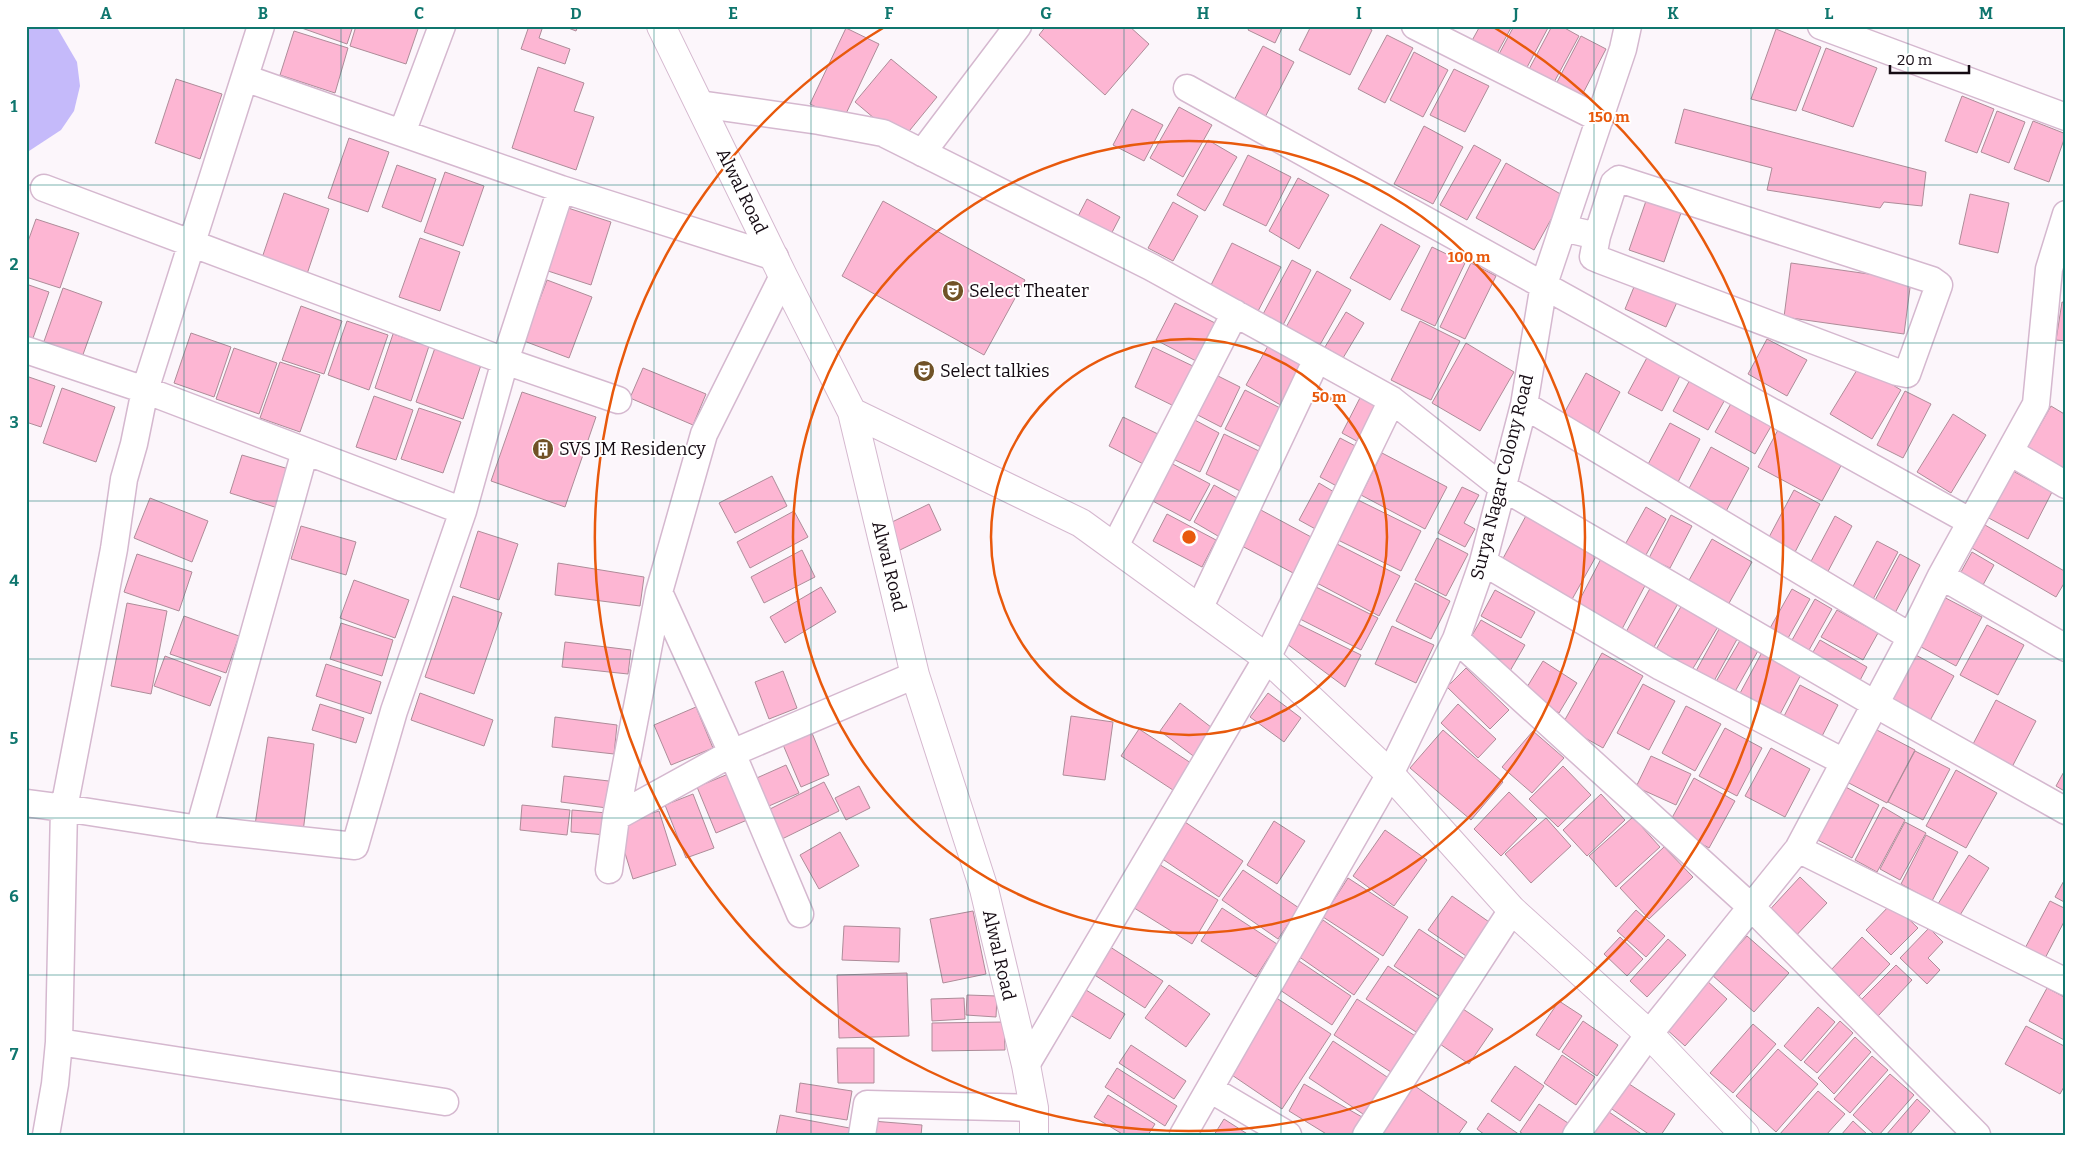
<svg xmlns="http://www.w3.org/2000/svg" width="2092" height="1161" font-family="Bitter,serif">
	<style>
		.water { fill: #c5bafa }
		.building { fill: #fdb6d3; stroke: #ae8c99 }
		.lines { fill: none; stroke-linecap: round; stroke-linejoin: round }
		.street-casing { stroke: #d5b8cf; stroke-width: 29 }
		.secondary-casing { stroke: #d5b8cf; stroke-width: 30 }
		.street { stroke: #fff; stroke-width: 26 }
		.secondary { stroke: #fff; stroke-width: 28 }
		.grid { fill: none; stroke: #0f766e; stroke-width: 1; stroke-opacity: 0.55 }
		.ring { fill: none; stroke: #e8590c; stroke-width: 2.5 }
		.labels { text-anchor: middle; stroke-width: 4; stroke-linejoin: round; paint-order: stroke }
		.street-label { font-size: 18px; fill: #150b13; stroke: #fff }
		.poi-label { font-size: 18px; fill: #150b13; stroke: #fff; text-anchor: start }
		.centre { fill: #e8590c; stroke: #fff; stroke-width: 2.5 }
		.ring-label { font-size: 15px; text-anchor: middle; font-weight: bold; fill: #e8590c; stroke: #fff; stroke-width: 4; stroke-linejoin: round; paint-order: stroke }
		.neatline { fill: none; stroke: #0f766e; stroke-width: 2 }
		.grid-label { font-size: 16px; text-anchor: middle; font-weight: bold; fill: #0f766e }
	</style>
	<rect width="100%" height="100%" fill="#fcf6fb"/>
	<path class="water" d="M26,26H56L77,62L80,86L74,111L61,130L26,153Z"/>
	<path class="building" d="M296,26H353L347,44Z
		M356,26H419L406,64L350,46Z
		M529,26H543L539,38L570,49L565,64L521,49Z
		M563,26H578L576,31Z
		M1046,26H1129L1149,44L1105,95L1039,35Z
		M1250,26H1283L1275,43L1248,30Z
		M1311,26H1365L1372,30L1350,75L1299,50Z
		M1480,26H1512L1494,59L1469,46Z
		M1514,26H1549L1525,71L1498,56Z
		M1552,26H1561L1579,36L1552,86L1527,73Z
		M846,28L879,44L843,120L810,104Z
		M1776,29L1821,47L1796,111L1751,99Z
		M294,31L348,48L335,93L280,75Z
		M1387,35L1413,48L1385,103L1358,89Z
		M1581,36L1606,49L1580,99L1555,86Z
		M1263,46L1294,62L1263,121L1232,104Z
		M1826,48L1877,68L1853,127L1802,110Z
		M1414,52L1448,70L1423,117L1390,100Z
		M891,59L937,97L901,141L855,102Z
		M538,67L584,83L574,111L594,117L576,170L512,148Z
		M1454,69L1489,86L1465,132L1430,115Z
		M176,79L222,94L200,159L155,143Z
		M1962,96L1994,109L1977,153L1945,141Z
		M1179,107L1212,125L1183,177L1150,158Z
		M1132,109L1163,125L1144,161L1113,145Z
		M1684,109L1926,172L1922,206L1884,202L1880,208L1767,190L1772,168L1675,143Z
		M1997,111L2025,122L2009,163L1981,152Z
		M2033,121L2066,134L2049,182L2014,169Z
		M1424,126L1463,147L1433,204L1394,184Z
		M349,138L389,152L368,212L328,198Z
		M1208,140L1237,157L1205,211L1177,195Z
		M1474,145L1501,160L1467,220L1440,205Z
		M1248,155L1291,177L1266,226L1223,205Z
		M1506,163L1564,196L1534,250L1476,218Z
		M397,165L436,179L421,222L382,207Z
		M445,172L484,186L463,246L424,232Z
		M1298,178L1329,195L1299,249L1269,231Z
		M284,193L329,209L307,274L262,258Z
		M1970,194L2009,203L1998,253L1959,244Z
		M1647,198L1682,210L1664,262L1629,250Z
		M1087,199L1120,217L1107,242L1074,224Z
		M883,201L1025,280L984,355L842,276Z
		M1173,202L1198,216L1173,261L1148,248Z
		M568,208L611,222L591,285L548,271Z
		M36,219L79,233L60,288L26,277V247Z
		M1381,224L1420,246L1390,300L1350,278Z
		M420,238L460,252L440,311L399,297Z
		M1232,243L1281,267L1256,315L1208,291Z
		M1432,247L1465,263L1435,326L1401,310Z
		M1292,260L1311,270L1282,327L1262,316Z
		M1471,263L1496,276L1465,339L1440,327Z
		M1791,263L1911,280L1904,334L1784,317Z
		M1317,271L1351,290L1317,350L1284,331Z
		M547,280L592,297L569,358L524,341Z
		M1636,282L1678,300L1666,327L1625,309Z
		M26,284L49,292L32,341L26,339Z
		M63,288L102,302L81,360L42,347Z
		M2062,302L2066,303V341L2056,340Z
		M1175,303L1215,323L1196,361L1156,340Z
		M301,306L342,321L324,374L282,360Z
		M1346,312L1364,323L1343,358L1325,347Z
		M347,321L388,335L369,390L328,375Z
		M1420,321L1460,341L1431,400L1391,380Z
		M191,333L231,347L214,397L174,383Z
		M393,334L429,346L411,401L375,388Z
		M1767,339L1807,360L1787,396L1748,374Z
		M1466,343L1514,372L1480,431L1432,403Z
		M436,345L482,362L463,419L416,402Z
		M1268,346L1307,368L1284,407L1246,385Z
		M1153,347L1197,368L1178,408L1135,387Z
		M234,348L277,363L259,414L216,399Z
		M1650,352L1683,370L1662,411L1628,393Z
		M280,362L320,375L300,432L260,418Z
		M1860,365L1901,390L1872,439L1830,414Z
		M643,368L706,394L693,425L630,398Z
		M1212,373L1240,387L1221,427L1192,412Z
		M1586,373L1620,392L1597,436L1562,417Z
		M26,376L55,386L41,427L26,422Z
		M1692,376L1727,396L1708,430L1673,411Z
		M62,388L115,407L96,462L43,443Z
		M1245,390L1284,410L1265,449L1225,429Z
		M1905,391L1931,404L1903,458L1877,445Z
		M522,392L596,417L565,507L491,481Z
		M1363,392L1386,404L1364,445L1342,433Z
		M374,396L413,410L396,460L356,447Z
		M1733,400L1773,423L1755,454L1715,432Z
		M2051,406L2066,415V471L2027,448Z
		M419,408L461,422L443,473L401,459Z
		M1953,414L1986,435L1951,493L1917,472Z
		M1123,417L1162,436L1147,466L1109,446Z
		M1191,418L1219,433L1200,472L1171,458Z
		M1670,423L1700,439L1677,484L1646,468Z
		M1779,428L1843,462L1822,501L1758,467Z
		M1224,434L1263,453L1244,493L1206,474Z
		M1340,438L1365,451L1344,490L1320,477Z
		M1711,447L1749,468L1723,517L1685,496Z
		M1382,453L1447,487L1425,529L1361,495Z
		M242,455L292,470L281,509L230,493Z
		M1169,462L1210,484L1190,521L1149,499Z
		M2009,469L2052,492L2028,539L1985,516Z
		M772,476L787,506L735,533L719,503Z
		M1319,483L1339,495L1319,531L1299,520Z
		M1214,485L1244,502L1223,539L1194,522Z
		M1462,487L1479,495L1464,523L1475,529L1465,547L1438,533Z
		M1794,490L1820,504L1794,554L1768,539Z
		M150,498L208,521L192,562L134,538Z
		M1358,500L1421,531L1401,571L1338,540Z
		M929,504L941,530L900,550L888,524Z
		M1646,507L1666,519L1642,562L1622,550Z
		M1259,509L1313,538L1295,574L1240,545Z
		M794,511L808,537L750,568L737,542Z
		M1528,512L1599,551L1570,603L1500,564Z
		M1167,514L1216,540L1202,567L1153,541Z
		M1671,515L1692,526L1670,568L1649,558Z
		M1835,516L1852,526L1825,577L1808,567Z
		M1985,525L2066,572V580L2056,597L1972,548Z
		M301,526L356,542L346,575L291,559Z
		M478,531L518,544L499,600L460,587Z
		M1437,538L1468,554L1446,596L1415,580Z
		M1712,539L1752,562L1723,614L1683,591Z
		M1877,541L1898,552L1871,603L1850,592Z
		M1337,544L1400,576L1379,616L1317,583Z
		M802,550L815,577L764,603L751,577Z
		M1972,552L1994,565L1978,594L1956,581Z
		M137,554L192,572L179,611L124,592Z
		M1900,554L1920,565L1894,615L1873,604Z
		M1603,555L1648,580L1622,629L1577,605Z
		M558,563L644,577L640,606L555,595Z
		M354,580L409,600L395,638L340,618Z
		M1415,583L1450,601L1431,639L1396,621Z
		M1653,583L1681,598L1654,647L1626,632Z
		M821,587L836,612L785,643L770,617Z
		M1316,587L1378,618L1361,650L1300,619Z
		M1792,589L1810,599L1783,647L1765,637Z
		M1495,590L1535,612L1521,638L1481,616Z
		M1938,594L1982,617L1956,666L1912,642Z
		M453,596L502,613L474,694L425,677Z
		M1686,598L1722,620L1689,675L1654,653Z
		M1815,599L1832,609L1804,659L1787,649Z
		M127,603L167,611L151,694L111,686Z
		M1837,610L1878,633L1863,660L1821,637Z
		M184,616L239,636L226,673L170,654Z
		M1481,620L1525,645L1510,671L1471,637Z
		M1723,622L1741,632L1714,681L1696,671Z
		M341,623L393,640L382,676L330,659Z
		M1298,624L1361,655L1345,687L1287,644Z
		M1987,625L2024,645L1998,695L1960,675Z
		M1392,626L1434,645L1416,683L1375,664Z
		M1745,632L1763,642L1733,695L1714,685Z
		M1820,640L1867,667L1857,686L1809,659Z
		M565,642L631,650L628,674L562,667Z
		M1767,643L1806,665L1778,718L1738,697Z
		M1602,653L1643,676L1603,748L1562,725Z
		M1914,654L1954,676L1926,728L1886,706Z
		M165,656L221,677L210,706L154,686Z
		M1543,661L1577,683L1559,713L1524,692Z
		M326,664L381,682L371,714L316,696Z
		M1466,668L1509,710L1490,729L1447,687Z
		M783,671L797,708L769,719L755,682Z
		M1643,684L1675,701L1649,750L1617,733Z
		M1800,685L1838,705L1819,742L1781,722Z
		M420,693L493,720L484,746L411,720Z
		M1268,693L1301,718L1284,742L1250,717Z
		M1996,700L2036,721L2012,767L1972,746Z
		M1180,703L1216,731L1196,758L1160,731Z
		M320,704L364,718L356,743L312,730Z
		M1458,704L1496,739L1478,758L1441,723Z
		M1686,706L1721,724L1695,771L1662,753Z
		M696,707L713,748L671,765L654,725Z
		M1071,716L1113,722L1105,780L1063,775Z
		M555,717L617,725L614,754L552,747Z
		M810,728L829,775L801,787L781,740Z
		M1725,728L1762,748L1737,796L1699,776Z
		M1139,729L1194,765L1176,792L1121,756Z
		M1875,729L1915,750L1887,803L1847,782Z
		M1443,730L1503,782L1471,820L1410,768Z
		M1533,731L1564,758L1532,793L1502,767Z
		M268,737L314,744L303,832L255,825Z
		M1771,748L1810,769L1785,817L1745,796Z
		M1915,751L1950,769L1923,820L1888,802Z
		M1651,756L1691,774L1676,805L1636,787Z
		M786,765L799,793L762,809L750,781Z
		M1563,766L1591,795L1558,827L1529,799Z
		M2066,768V792L2056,786Z
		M1956,770L1997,793L1966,848L1926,826Z
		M733,772L752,818L716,833L697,787Z
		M564,776L618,782L615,809L561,802Z
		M1694,778L1735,801L1709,848L1668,825Z
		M824,782L839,811L782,839L768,810Z
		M1842,785L1879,805L1852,858L1814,838Z
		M859,786L870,808L846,820L835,798Z
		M1509,792L1537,819L1501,856L1474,829Z
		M693,794L714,848L686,858L665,805Z
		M1601,794L1625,820L1587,856L1563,830Z
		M522,805L570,810L567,835L520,830Z
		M1883,807L1905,820L1877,872L1855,860Z
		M572,810L607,813L606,835L571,832Z
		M659,811L676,865L633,879L616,824Z
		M1633,817L1660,847L1616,887L1589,856Z
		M1546,818L1571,846L1531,883L1505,854Z
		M1182,820L1243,861L1219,897L1158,856Z
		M1274,821L1305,841L1277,884L1247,865Z
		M1905,822L1926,833L1900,880L1880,869Z
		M1385,830L1427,860L1394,906L1353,876Z
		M840,832L859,866L819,889L800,855Z
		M1926,835L1958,852L1932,901L1901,884Z
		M1664,847L1693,877L1649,919L1620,888Z
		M1969,855L1989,868L1957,920L1936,907Z
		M1157,863L1218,900L1192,944L1131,906Z
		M1243,870L1299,908L1278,939L1222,900Z
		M1800,877L1827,903L1790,942L1763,917Z
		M2066,877V903L2055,897Z
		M1348,878L1408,917L1383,956L1323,917Z
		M1452,896L1492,924L1469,958L1428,930Z
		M2050,901L2066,909V918L2042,964L2022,954Z
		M1892,903L1918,928L1891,955L1866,930Z
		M1222,908L1277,944L1256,977L1201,941Z
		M1636,910L1665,936L1646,957L1617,931Z
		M973,911L986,974L943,983L930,919Z
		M1323,920L1379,959L1354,995L1298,956Z
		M844,926L900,928L899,962L842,960Z
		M1929,928L1943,942L1928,958L1940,970L1927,984L1900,958Z
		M1419,929L1469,962L1444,999L1394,966Z
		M1747,936L1789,973L1754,1012L1712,975Z
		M1620,937L1643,959L1627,976L1604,954Z
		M1862,937L1890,964L1858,997L1831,970Z
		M1668,939L1686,955L1647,997L1630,981Z
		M1104,943L1163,981L1145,1008L1087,970Z
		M1299,961L1351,996L1332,1025L1280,990Z
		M1896,965L1912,980L1878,1016L1861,1000Z
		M1388,966L1438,999L1416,1032L1366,999Z
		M907,973L909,1036L839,1038L837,975Z
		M1706,980L1727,999L1685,1046L1664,1027Z
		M1169,985L1210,1014L1186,1047L1145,1018Z
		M2047,988L2066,998V1041L2029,1021Z
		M1086,990L1125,1014L1110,1039L1070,1015Z
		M967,995L997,996L996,1017L966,1015Z
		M1275,997L1331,1034L1282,1109L1226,1071Z
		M964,998L965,1019L932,1021L931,999Z
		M1357,999L1417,1037L1394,1074L1334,1035Z
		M1559,1001L1582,1016L1559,1050L1536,1035Z
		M1460,1007L1493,1029L1469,1064L1437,1042Z
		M1818,1007L1835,1022L1801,1061L1784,1046Z
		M1583,1021L1618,1045L1597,1076L1562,1052Z
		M1840,1021L1853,1033L1817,1073L1804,1062Z
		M1004,1022L1005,1050L932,1051V1023Z
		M1753,1024L1776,1044L1733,1093L1710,1073Z
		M2026,1026L2066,1047V1083L2060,1094L2005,1064Z
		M1855,1037L1871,1052L1834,1094L1818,1078Z
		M1333,1041L1390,1079L1366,1116L1309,1078Z
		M1131,1045L1186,1081L1174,1099L1119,1063Z
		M837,1048H874V1083H838Z
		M1778,1049L1818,1084L1776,1132L1736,1096Z
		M1562,1055L1595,1077L1576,1105L1544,1083Z
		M1872,1056L1888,1070L1850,1113L1834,1099Z
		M1515,1066L1544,1086L1520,1121L1491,1101Z
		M1117,1068L1177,1106L1165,1126L1105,1087Z
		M1890,1074L1914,1095L1879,1135H1875L1853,1115Z
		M1620,1078L1675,1114L1661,1135H1650L1603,1103Z
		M1409,1082L1467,1122L1458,1135H1373Z
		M800,1083L852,1091L847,1120L796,1112Z
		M1304,1084L1362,1117L1351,1135H1328L1289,1111Z
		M1818,1091L1845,1114L1826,1135H1779Z
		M1108,1095L1155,1124L1148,1135H1124L1094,1117Z
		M1917,1099L1930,1111L1909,1135H1886Z
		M1539,1104L1568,1123L1561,1135H1525L1520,1132Z
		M1603,1108L1643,1135H1585Z
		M1488,1113L1520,1135H1485L1477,1129Z
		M780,1115L855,1129L854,1135H776Z
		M1224,1119L1249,1135H1214Z
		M872,1121L922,1125L921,1135H871Z
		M1853,1121L1868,1135H1841Z"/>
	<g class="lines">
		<g class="street-casing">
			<path id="street" d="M1415,26L1600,119
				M1821,26L2066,117
				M245,78L561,189L775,257
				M1187,88L1971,522
				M699,104L819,121L883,133L1151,267L1392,400L1502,487L1875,704L2066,811
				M402,133L442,26
				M922,153L1018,26
				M44,188L505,361L618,400
				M1563,228L1597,236L1614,183L1619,179L1932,280L1939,285L1907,374L1897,372L1600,260L1593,257L1597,236
				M26,350L145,390L463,511
				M1524,405L1911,637
				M2010,452L2066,485
				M1115,546L1235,313
				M1483,562L1661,667L1844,762
				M1941,576L2066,648
				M659,592L732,753L800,914
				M1199,609L1317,359
				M1456,639L1751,907L1977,1135
				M26,803L64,808L114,549L124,479L134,444L145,390L261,26
				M616,817L732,753L915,675
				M199,829L305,451
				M1798,849L2066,982
				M609,870L616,817L659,592L704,434L783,276
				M59,1042L445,1102
				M1026,1065L1267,658L1392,400
				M1210,1089L1288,1135
				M46,1135L55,1084L59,1042L64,808L199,829L355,846L394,711L463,511L505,361L561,189
				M862,1135L867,1104L1034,1108
				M1183,1135L1390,774L1456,639L1483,562L1524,405L1544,284L1623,49L1628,26
				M1366,1135L1512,910
				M1576,1135L1649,1034L1798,849L1911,637L1941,576L2036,404L2049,269L2066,214"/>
		</g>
		<g class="secondary-casing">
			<path id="secondary" d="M661,26L783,276L852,412L915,675L984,889L1026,1065L1034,1108V1135
				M852,412L1081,523L1267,658L1390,774L1512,910L1649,1034L1745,1135"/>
		</g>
		<use href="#street" class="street"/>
		<use href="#secondary" class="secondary"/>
	</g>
	<path class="grid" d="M184,26V1135M341,26V1135M498,26V1135M654,26V1135M811,26V1135M968,26V1135M1124,26V1135M1281,26V1135M1438,26V1135M1594,26V1135M1751,26V1135M1908,26V1135M26,185H2066M26,343H2066M26,501H2066M26,659H2066M26,818H2066M26,975H2066"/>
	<g class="ring">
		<circle cx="1189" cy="537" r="198"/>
		<circle cx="1189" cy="537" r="396"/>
		<path d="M1495 28A594 594 0 1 1 883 28"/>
	</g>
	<defs>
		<g id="theatre-disc" transform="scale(1.125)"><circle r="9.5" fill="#705226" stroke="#fff"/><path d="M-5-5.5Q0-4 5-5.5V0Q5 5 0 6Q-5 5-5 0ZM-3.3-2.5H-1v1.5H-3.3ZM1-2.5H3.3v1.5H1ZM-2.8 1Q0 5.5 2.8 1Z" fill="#fff"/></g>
		<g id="building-disc" transform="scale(1.125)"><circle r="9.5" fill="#705226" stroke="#fff"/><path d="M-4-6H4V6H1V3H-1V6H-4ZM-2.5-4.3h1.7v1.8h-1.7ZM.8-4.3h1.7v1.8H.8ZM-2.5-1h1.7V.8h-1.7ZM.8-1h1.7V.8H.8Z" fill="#fff"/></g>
	</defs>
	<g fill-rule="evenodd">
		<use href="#theatre-disc" x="953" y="291"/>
		<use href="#theatre-disc" x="924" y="371"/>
		<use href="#building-disc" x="543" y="449"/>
	</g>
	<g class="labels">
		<g class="street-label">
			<text transform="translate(742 191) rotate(64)" y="6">Alwal Road</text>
			<text transform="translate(1502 477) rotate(-76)" y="6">Surya Nagar Colony Road</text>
			<text transform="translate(889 566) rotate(76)" y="6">Alwal Road</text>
			<text transform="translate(999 955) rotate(77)" y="6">Alwal Road</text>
		</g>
		<g class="poi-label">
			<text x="969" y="297">Select Theater</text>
			<text x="940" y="377">Select talkies</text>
			<text x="559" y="455">SVS JM Residency</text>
		</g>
	</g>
	<circle cx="1189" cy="537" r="8" class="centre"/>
	<g class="ring-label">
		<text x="1609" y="122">150 m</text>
		<text x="1469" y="262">100 m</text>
		<text x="1329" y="402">50 m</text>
	</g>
	<rect width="2092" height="1161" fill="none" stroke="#ffffff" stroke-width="55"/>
	<path d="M1890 65v8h79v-8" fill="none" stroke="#150b13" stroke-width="2.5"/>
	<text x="1897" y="65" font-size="15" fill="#150b13" stroke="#ffffff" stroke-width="4" paint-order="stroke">20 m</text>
	<rect x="28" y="28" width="2036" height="1106" class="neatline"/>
	<g class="grid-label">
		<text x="106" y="19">A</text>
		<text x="263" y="19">B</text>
		<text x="419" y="19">C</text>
		<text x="576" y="19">D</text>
		<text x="733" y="19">E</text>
		<text x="889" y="19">F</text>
		<text x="1046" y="19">G</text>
		<text x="1203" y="19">H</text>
		<text x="1359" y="19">I</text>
		<text x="1516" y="19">J</text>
		<text x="1673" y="19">K</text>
		<text x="1829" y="19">L</text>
		<text x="1986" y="19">M</text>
		<text x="14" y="112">1</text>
		<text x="14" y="270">2</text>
		<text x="14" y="428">3</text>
		<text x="14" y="586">4</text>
		<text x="14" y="744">5</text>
		<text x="14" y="902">6</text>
		<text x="14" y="1060">7</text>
	</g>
</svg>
